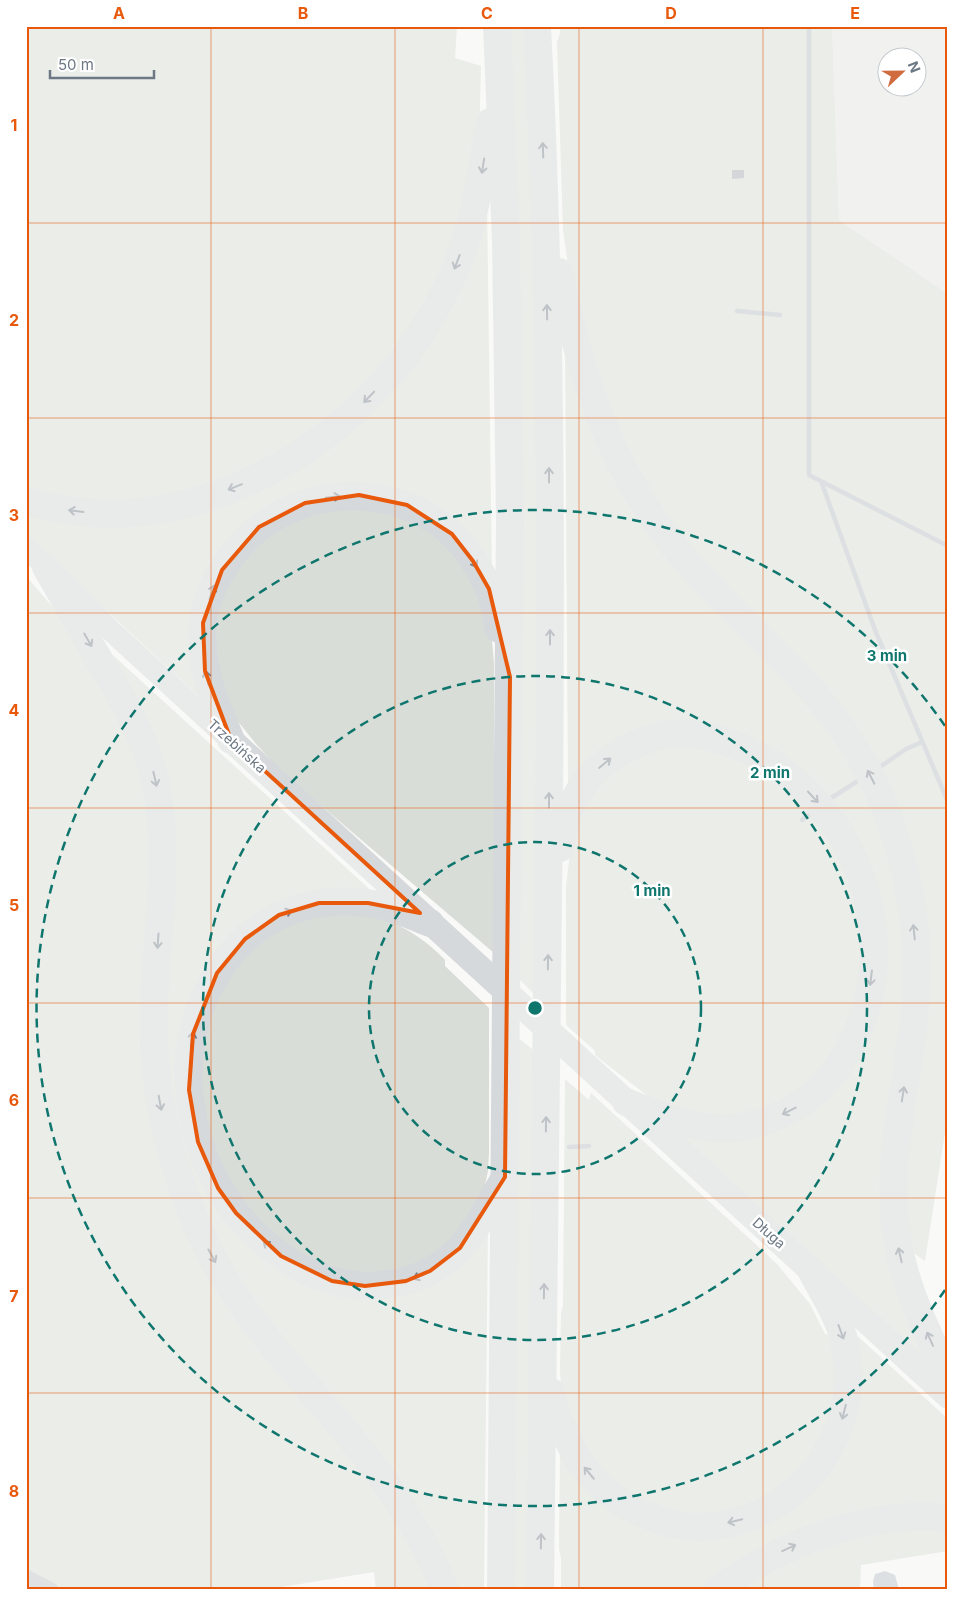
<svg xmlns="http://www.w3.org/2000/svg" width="974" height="1616" font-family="Inter,sans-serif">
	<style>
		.built { fill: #e7e8e7; fill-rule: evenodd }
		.green { fill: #d9ddd7 }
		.water { fill: #bac2c7 }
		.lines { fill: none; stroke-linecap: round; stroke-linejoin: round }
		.stream { stroke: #bac2c7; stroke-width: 4.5 }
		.building { fill: #a7adb3 }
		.street { stroke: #c1c4c8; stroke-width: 15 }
		.secondary { stroke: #d6d9dc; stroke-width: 22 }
		.primary { stroke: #d6d9dc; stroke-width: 25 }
		.highway { stroke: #d6d9dc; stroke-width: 28 }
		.oneway { stroke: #77828d }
		.marked { fill: none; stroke: #e8590c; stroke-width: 4; stroke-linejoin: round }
		.grid { fill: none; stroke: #e8590c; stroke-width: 1; stroke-opacity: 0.55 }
		.ring { fill: none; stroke: #0f766e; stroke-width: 2.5; stroke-dasharray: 9 6 }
		.labels { text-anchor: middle; stroke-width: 5; stroke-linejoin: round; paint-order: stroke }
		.street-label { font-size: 14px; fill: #6c7884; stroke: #fff }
		.centre { fill: #0f766e; stroke: #fff; stroke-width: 2.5 }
		.ring-label { font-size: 15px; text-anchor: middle; font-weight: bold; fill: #0f766e; stroke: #fff; stroke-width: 5; stroke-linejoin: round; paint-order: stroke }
		.neatline { fill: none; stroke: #e8590c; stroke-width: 2 }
		.grid-label { font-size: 16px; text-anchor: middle; font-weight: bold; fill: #e8590c }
	</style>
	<rect width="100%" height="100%" fill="#f9f9f7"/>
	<path class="built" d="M832,26H948V294L839,220ZM886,58H916V88H886Z"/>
	<path class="green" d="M26,26H457L455,58L481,66L479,145L466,212L428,307L342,411L235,478L135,505L26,492Z
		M504,26H527L538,299L537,997L516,976Z
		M560,26H832L839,220L948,294V1113L925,1261L905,1247L901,1213L924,996L896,812L692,555L620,446L572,293L563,230L557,42L560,33Z
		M487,203L492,577L476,550L355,486L219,559L205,702L26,536V508L138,520L351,423Z
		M565,338L604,448L830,724L888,838L909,960L886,1152L936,1369L673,1130H774L872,1023L846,823L706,727L568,790Z
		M334,504L404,513L462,558L490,620L494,663V953L284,774L256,744L236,719L220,690L213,611L221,588L265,531Z
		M26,576L56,611L85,650L148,777L171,1179L370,1476L434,1590H376L374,1572L263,1590H60L26,1572Z
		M104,647L377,896L252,920L182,1071L233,1219L381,1293L488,1222L484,1590H451L292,1359L208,1233L165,1094L168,865Z
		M698,745L745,761L793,791L841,853L866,947L855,1012L816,1080L769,1111L700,1118L649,1097L596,1056L594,1050L566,1025V886L572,837L579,810L615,766L656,748Z
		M320,910C340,913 362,913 381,919C406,926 428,942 445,960V966L489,1008V1153L488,1171L482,1199L440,1256L378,1279L298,1258L228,1190L198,1107L206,1012L251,942Z
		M517,1037L536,1052L531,1590H511Z
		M565,1079L589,1100L591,1093L777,1264L810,1304L825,1334L833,1336L836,1347L835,1413L800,1473L749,1506L713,1515L684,1514L643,1502L602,1474L562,1406L560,1369L561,1313L563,1306Z
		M851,1330L948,1419V1511H910L708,1590H561V1558L559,1549L560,1453L659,1531L814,1488Z
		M948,1526V1551L861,1565L860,1590H732L760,1571L870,1530Z"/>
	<path class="water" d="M885,1571L895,1575L899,1590H874L873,1581L875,1574Z"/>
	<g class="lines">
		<path class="stream" d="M809,26V475L948,546
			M737,311L780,315
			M821,481L875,630L948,802
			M877,769L906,749L922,742
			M828,800L861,779
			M802,820L813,812
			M569,1147L589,1146"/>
	</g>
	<path class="building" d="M732,170H744V178L732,179Z"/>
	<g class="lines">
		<path class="street" d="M26,1577L51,1590"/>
		<path class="secondary" d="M26,548L66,585L108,628L228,738"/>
		<path class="primary" d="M231,740L948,1396"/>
		<path class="highway" d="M497,26L506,242L510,520L501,1590
			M537,26C551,288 551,550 549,812C547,1071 544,1330 540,1590
			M559,272C580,374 610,469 678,551C717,598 764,638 806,684C843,724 873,772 891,824C910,878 919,937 916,993C912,1067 889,1139 894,1213C898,1271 922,1324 948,1375
			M26,500C47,508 70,511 93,513C203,520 313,461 385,380C412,350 434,315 451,279C474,230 481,175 490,122
			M46,567C61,593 76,620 91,646C117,690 146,734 156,785C170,857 157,929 154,1001C151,1072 164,1142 190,1208C200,1234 213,1261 228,1284C274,1357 338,1415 387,1485C410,1518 430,1553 445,1590
			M231,740C214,701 199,667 203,624C205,603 214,581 226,564C271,493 370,475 439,523C461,539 478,564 489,589C494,602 496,615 499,629
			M560,848C562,837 564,825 568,814C581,776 614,751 651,738C684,727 717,737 747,750C854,798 907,938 852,1043C838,1070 819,1094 792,1109C768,1122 740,1131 713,1128C682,1125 654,1113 626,1102
			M430,923C415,917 399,910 383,906C329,893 274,907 236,948C161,1032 180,1163 258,1237C285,1262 318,1281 354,1285C388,1288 419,1281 446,1261C473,1240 487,1208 504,1179
			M551,1392C553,1409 561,1426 569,1442C581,1469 603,1492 629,1507C649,1517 672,1526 694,1527C716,1528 740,1522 760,1513C824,1483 859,1414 845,1344C840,1319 824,1295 812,1272
			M717,1590C783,1543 866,1510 948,1518"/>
	</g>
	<defs><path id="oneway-shaft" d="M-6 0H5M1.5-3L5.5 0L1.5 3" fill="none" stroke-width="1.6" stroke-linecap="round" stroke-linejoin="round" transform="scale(1.25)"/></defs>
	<g class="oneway">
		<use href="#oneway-shaft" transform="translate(543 150) rotate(-92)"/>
		<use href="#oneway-shaft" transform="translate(483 166) rotate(99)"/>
		<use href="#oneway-shaft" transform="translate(457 262) rotate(111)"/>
		<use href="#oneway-shaft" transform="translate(547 312) rotate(-91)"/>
		<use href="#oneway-shaft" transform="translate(369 397) rotate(134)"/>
		<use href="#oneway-shaft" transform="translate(549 475) rotate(-90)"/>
		<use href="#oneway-shaft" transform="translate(235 487) rotate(158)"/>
		<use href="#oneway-shaft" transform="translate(333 497) rotate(-6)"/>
		<use href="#oneway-shaft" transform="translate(76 511) rotate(-173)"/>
		<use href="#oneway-shaft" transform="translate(473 561) rotate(56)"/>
		<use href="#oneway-shaft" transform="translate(212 592) rotate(-70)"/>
		<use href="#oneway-shaft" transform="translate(550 637) rotate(-90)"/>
		<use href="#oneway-shaft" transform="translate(88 640) rotate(60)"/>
		<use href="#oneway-shaft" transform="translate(207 678) rotate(-103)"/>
		<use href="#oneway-shaft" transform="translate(605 763) rotate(-40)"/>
		<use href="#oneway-shaft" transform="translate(871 777) rotate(-117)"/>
		<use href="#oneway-shaft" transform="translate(155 779) rotate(77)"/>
		<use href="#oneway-shaft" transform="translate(813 797) rotate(47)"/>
		<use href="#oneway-shaft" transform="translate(549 800) rotate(-90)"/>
		<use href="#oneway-shaft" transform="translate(285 913) rotate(-22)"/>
		<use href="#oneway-shaft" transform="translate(914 932) rotate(-96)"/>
		<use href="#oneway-shaft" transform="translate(158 941) rotate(94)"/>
		<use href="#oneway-shaft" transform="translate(548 962) rotate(-89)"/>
		<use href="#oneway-shaft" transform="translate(871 978) rotate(97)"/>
		<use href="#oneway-shaft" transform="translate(192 1039) rotate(-80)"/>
		<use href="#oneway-shaft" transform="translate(903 1094) rotate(-81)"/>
		<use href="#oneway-shaft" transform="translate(160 1103) rotate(80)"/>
		<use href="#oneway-shaft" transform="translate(789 1111) rotate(153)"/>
		<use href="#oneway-shaft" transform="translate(546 1124) rotate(-89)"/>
		<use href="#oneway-shaft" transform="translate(269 1246) rotate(-140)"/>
		<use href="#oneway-shaft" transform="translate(900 1255) rotate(-103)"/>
		<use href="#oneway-shaft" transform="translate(212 1256) rotate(61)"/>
		<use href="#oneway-shaft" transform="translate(420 1276) rotate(156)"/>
		<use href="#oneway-shaft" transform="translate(544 1291) rotate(-89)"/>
		<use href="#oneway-shaft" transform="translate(841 1332) rotate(70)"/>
		<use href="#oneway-shaft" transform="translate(930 1339) rotate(-114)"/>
		<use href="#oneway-shaft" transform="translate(844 1412) rotate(104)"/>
		<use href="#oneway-shaft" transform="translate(589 1473) rotate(-130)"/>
		<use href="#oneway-shaft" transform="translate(735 1521) rotate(166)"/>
		<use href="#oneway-shaft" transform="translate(541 1541) rotate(-89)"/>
		<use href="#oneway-shaft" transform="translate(789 1548) rotate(-25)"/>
	</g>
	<path d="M0 0H974V1616H0ZM359,495L407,505L452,534L473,561L489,589L510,677L505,1177L460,1248L430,1271L406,1281L365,1286L332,1281L281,1256L236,1213L218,1188L198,1142L189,1090L193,1034L217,973L245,939L279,915L319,903H368L420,913L231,740L205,671L203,623L222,570L259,527L305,503Z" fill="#f9f9f7" fill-opacity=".55" fill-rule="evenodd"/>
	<path class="marked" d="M359,495L407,505L452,534L473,561L489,589L510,677L505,1177L460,1248L430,1271L406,1281L365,1286L332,1281L281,1256L236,1213L218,1188L198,1142L189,1090L193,1034L217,973L245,939L279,915L319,903H368L420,913L231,740L205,671L203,623L222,570L259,527L305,503Z"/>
	<path class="grid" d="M211,26V1590M395,26V1590M579,26V1590M763,26V1590M26,223H948M26,418H948M26,613H948M26,808H948M26,1003H948M26,1198H948M26,1393H948"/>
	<g class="ring">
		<circle cx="535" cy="1008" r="166"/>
		<circle cx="535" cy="1008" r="332"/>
		<path d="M945 1290A498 498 0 1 1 945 726"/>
	</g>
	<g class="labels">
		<g class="street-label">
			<text transform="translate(237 746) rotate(42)" y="5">Trzebińska</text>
			<text transform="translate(769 1233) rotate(42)" y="5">Długa</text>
		</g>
	</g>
	<circle cx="535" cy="1008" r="8" class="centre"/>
	<g class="ring-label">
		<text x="887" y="661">3 min</text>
		<text x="770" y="778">2 min</text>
		<text x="652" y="896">1 min</text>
	</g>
	<rect width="974" height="1616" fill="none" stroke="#ffffff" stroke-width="55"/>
	<g transform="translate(902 72) rotate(68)"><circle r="24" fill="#ffffff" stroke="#c4c9ce"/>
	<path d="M0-4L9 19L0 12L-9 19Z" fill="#d06b40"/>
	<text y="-8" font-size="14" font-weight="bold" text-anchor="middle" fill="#6c7884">N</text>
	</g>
	<path d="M50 70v8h104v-8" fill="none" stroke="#6c7884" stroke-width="2.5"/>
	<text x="58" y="70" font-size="15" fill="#6c7884" stroke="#ffffff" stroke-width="4" paint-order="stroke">50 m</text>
	<rect x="28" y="28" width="918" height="1560" class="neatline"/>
	<g class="grid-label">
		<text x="119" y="19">A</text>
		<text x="303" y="19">B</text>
		<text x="487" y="19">C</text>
		<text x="671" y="19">D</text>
		<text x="855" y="19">E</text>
		<text x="14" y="131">1</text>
		<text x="14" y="326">2</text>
		<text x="14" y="521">3</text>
		<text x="14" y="716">4</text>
		<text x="14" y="911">5</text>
		<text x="14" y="1106">6</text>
		<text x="14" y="1302">7</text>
		<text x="14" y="1497">8</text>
	</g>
</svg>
